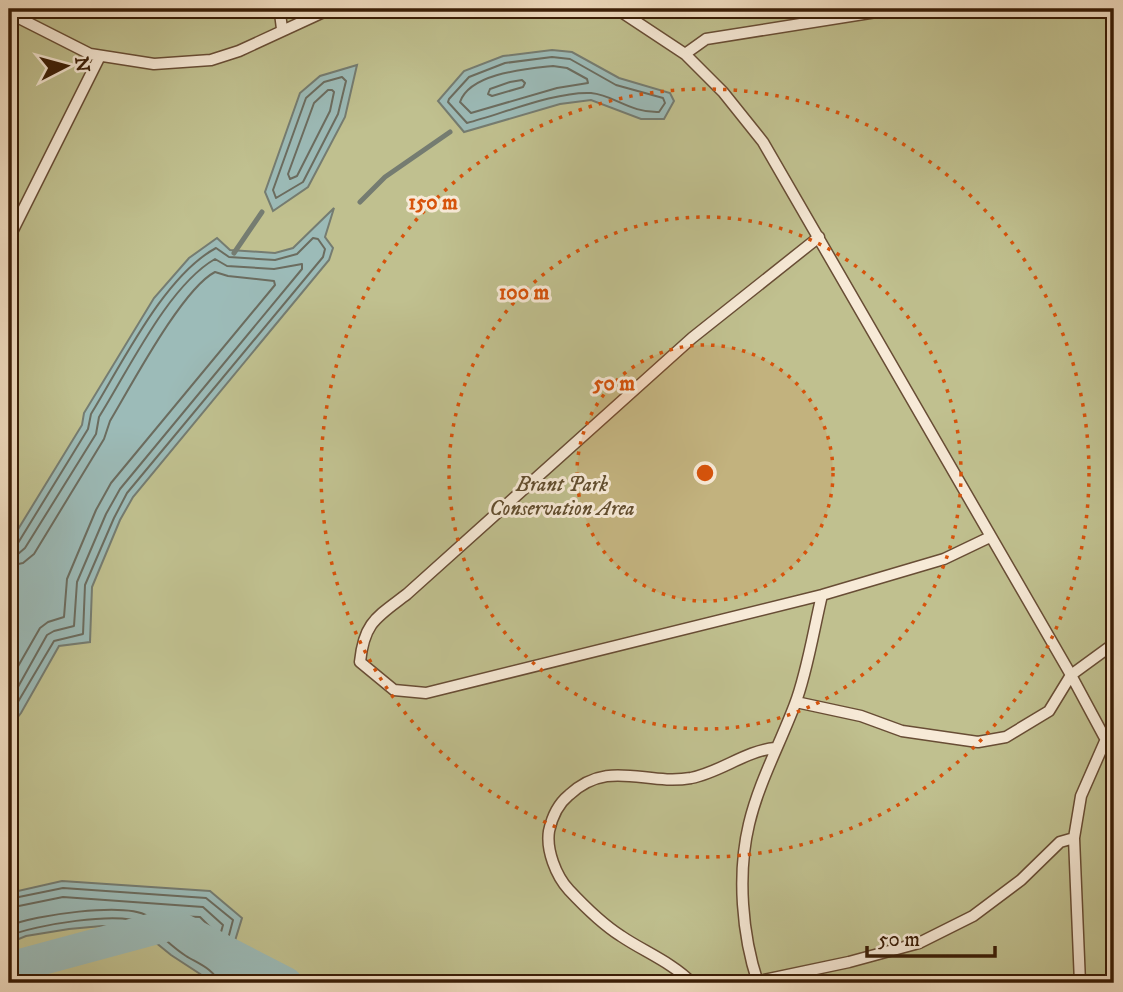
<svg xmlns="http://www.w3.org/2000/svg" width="1123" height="992" font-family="'IM FELL DW Pica',serif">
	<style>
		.green { fill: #c0c08f; stroke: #7d6e4a; stroke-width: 2 }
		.water { fill: #9cbbb8; stroke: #757c71; stroke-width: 2 }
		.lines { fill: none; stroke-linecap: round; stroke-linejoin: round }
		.shore { stroke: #6b6c5f; stroke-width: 2 }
		.stream { stroke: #757c71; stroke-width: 5 }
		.river { stroke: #9cbbb8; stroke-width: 32 }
		.service-casing { stroke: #684d35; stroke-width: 13 }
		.service { stroke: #f7ead7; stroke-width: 10 }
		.ring { fill: none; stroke: #d7530b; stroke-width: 3.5; stroke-dasharray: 3.5 7 }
		.labels { text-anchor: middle; stroke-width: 6; stroke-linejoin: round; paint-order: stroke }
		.park-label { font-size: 21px; font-style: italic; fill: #624e2f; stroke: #f7ead7 }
		.centre { fill: #d7530b; stroke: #f7ead7; stroke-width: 3.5 }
		.ring-label { font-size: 21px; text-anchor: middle; font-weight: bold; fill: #d7530b; stroke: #f7ead7; stroke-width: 6; stroke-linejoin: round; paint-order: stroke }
	</style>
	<rect width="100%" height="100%" fill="#f2dec2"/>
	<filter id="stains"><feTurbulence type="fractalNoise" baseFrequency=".00286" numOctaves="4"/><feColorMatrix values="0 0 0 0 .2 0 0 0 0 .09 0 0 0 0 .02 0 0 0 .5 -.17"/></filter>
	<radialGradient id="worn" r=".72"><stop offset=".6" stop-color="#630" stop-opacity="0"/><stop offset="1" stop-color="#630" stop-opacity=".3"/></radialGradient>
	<path class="green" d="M9,9H1114V983H9Z"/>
	<path class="water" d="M552,50L572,52L619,78L670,93L674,101L664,119H641L591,100L560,104L464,132L438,101L464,71L503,56Z
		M357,65L345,117L308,187L273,211L265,192L300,93L320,76Z
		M334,208L325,237L333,248L329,260L133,497L120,520L92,587L90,642L59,646L21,713L9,728V544L82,425L84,413L154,298L189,258L217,238L230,250L275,253L293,248Z
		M62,881L210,891L242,918L230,957L256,983H214L171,955L139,929L102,926L69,929L26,936L9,943V893Z"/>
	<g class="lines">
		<path class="shore" d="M552,57L570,59L616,85L663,98L665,103L659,112C630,113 614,95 591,93C556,91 502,114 467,123L448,102L449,99L469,77L505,63Z
			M553,66L567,68L587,79L588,83L557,88L471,113L460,102C470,73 526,69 553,66Z
			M342,77L346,81L338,114L303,182L276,198L273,190L306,98L324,82Z
			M522,80L525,83L523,87L492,96L488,94L490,89L510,82Z
			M328,90H332L334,92L330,111L297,176L290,179L288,174L314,103Z
			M9,547L18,543L88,429L91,414C122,364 164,276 216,248L229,257L275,260L297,254L313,238L318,239L325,249L323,257L127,493L114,518L85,585L83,634L54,641L9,717
			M9,556L18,554L25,548L96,434L99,417C128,371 168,286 215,259L227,266L274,269L302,264V269L120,489L106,514L77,582L74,626L54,631L47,635L9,703
			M9,566L23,563L34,554L104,439L110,421C131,386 182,289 215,272L228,276L274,281L275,285L111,483L96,510L67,579L64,617L48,622L40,628L9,682
			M9,899L63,888L206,898L233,920L223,958L246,983
			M9,908L63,897L203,907L223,925L214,957L211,960C185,948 170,930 148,916C124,902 34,915 9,926
			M174,916L200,917L211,928L206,942L202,943L172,922L171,918Z
			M9,936C34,925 118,911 143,923C158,931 171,947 186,956C197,963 216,970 218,983"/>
		<path class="stream" d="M360,202L385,177L450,132
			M234,253L262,212"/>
		<path class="river" d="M9,968L172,924L286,983"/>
		<g class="service-casing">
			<path id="service" d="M617,9L685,54L723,92L763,142L1071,675L1114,755
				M9,13L90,54L154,64L211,60L239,51L330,9
				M282,29L280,13L286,9
				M685,54L706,39L895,9
				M819,237L692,338L407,594C377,617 364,622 360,662L394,690L426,693L822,595L944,559L990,537
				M9,238L100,56
				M796,702L861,716L902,731L978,742L1006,737L1049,711L1071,675L1108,648H1114
				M692,983C673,963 643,951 621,936C602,924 584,906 569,890C556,876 546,850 549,831C552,817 558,804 569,795C609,758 645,786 691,778C721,772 745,751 775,748
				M750,983L849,962L919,943L973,916L1021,880L1060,842L1074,838
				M758,983C742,935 737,874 749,824C759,782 780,744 795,704C807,673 814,628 822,595
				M1080,983L1074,838L1081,796L1106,739"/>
		</g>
		<use href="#service" class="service"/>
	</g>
	<circle cx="705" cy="473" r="128" fill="#d7530b" fill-opacity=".12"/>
	<g class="ring">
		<circle cx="705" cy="473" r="128"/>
		<circle cx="705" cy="473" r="256"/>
		<circle cx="705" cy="473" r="384"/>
	</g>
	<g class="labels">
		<g class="park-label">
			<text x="562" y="491">Brant Park<tspan x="562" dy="24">Conservation Area</tspan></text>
		</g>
	</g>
	<circle cx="705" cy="473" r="10" class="centre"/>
	<g class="ring-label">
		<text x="433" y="209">150 m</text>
		<text x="524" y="299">100 m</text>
		<text x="614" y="390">50 m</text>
	</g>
	<rect width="1123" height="992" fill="none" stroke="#f2dec2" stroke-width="35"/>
	<rect x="10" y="10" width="1102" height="971" fill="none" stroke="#3a1d06" stroke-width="3.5"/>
	<rect x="18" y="18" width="1088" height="957" fill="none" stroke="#3a1d06" stroke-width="2"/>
	<g transform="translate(66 66) rotate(84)" stroke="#f7ead7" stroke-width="5" paint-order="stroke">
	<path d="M0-5L12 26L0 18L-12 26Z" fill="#3a1d06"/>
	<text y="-10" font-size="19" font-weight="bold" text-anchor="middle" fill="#3a1d06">N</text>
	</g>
	<path d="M867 946v10h128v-10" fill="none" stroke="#3a1d06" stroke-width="3.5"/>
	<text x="878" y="946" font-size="21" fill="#3a1d06" stroke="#f7ead7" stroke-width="5" paint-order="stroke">50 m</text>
	<rect width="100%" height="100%" filter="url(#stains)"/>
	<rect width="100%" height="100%" fill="url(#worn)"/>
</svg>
